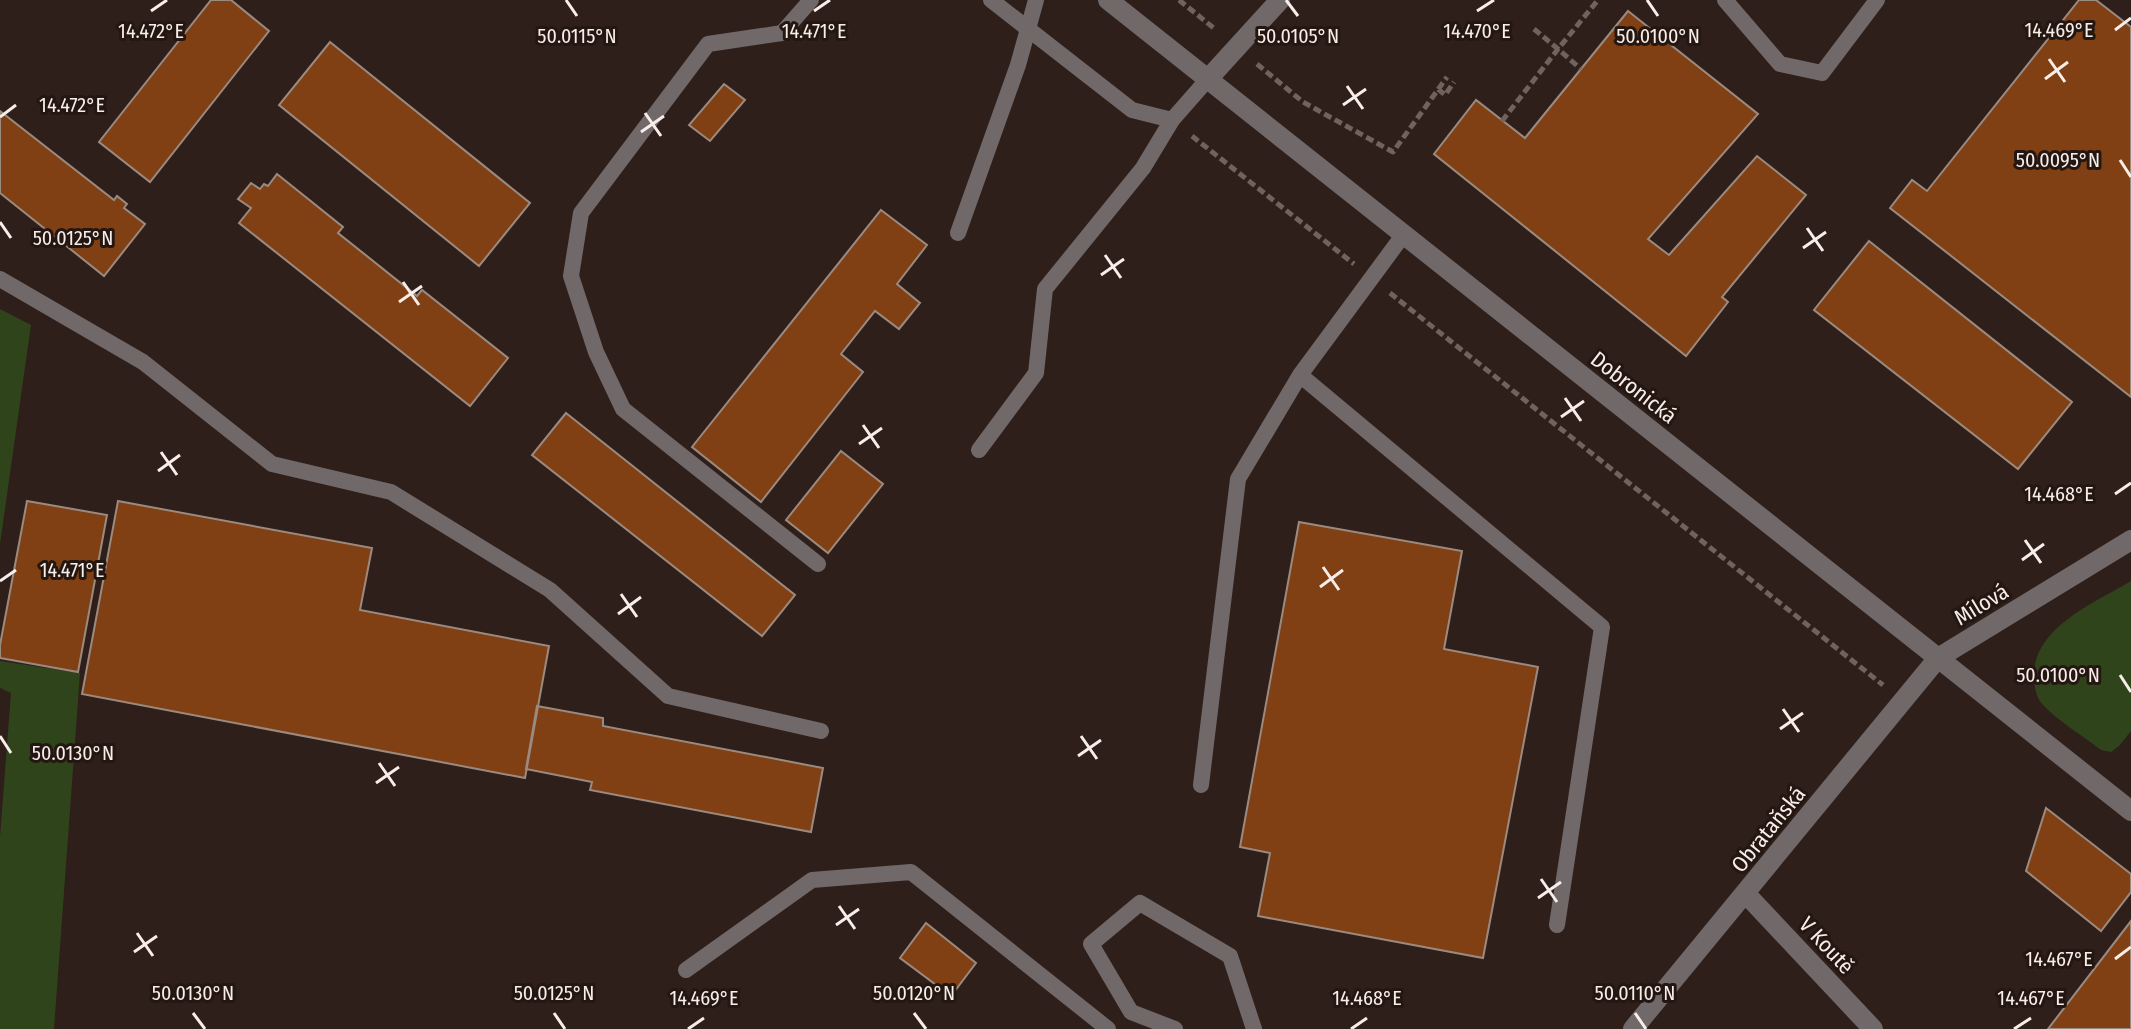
<svg xmlns="http://www.w3.org/2000/svg" width="2131" height="1029" font-family="'Fira Sans Condensed',sans-serif">
	<style>
		.green { fill: #30441b }
		.building { fill: #804013; stroke: #9b8a80; stroke-width: 2 }
		.lines { fill: none; stroke-linecap: round; stroke-linejoin: round }
		.path { stroke: #70635e; stroke-width: 5; stroke-dasharray: 8 4; stroke-linecap: butt }
		.service { stroke: #716869; stroke-width: 16 }
		.minor { stroke: #716869; stroke-width: 20 }
		.tertiary { stroke: #716869; stroke-width: 20 }
		.ticks { fill: none; stroke: #f7ede9; stroke-width: 3 }
		.labels { text-anchor: middle; stroke-width: 6; stroke-linejoin: round; paint-order: stroke }
		.street-label { font-size: 22px; fill: #f7ede9; stroke: #241611 }
		.ticks-label { font-size: 20px; text-anchor: middle; fill: #f7ede9; stroke: #241611; stroke-width: 6; stroke-linejoin: round; paint-order: stroke }
	</style>
	<rect width="100%" height="100%" fill="#2e1f1a"/>
	<path class="green" d="M0,309L31,325L0,544Z
		M2131,581V731L2119,746L2111,752L2101,750C2082,735 2059,722 2042,704C2036,697 2034,685 2034,675C2035,626 2095,603 2131,581Z
		M0,661L80,673L54,1029H0V837L11,693L0,688Z"/>
	<path class="building" d="M211,0H231L269,31L150,182L99,142Z
		M2079,0H2096L2131,27V397L1890,208L1912,180L1927,191Z
		M1628,11L1758,114L1648,239L1669,255L1757,156L1806,195L1722,297L1728,302L1686,356L1434,154L1476,100L1525,138Z
		M330,42L530,203L479,266L279,105Z
		M724,84L745,100L710,141L689,125Z
		M0,111L114,200L117,196L127,204L124,208L145,224L104,276L0,193Z
		M277,174L343,227L338,233L417,296L422,290L508,358L470,406L239,223L251,208L238,199L251,183L260,189L264,184L268,186Z
		M881,210L927,245L897,284L920,303L899,329L875,311L841,354L863,372L761,502L692,447Z
		M1869,241L2072,402L2018,469L1814,310Z
		M566,413L795,595L762,636L532,455Z
		M841,451L883,484L828,553L786,520Z
		M27,501L107,515L78,672L0,658V645Z
		M118,501L372,548L360,610L549,646L525,778L82,694Z
		M1299,522L1462,551L1444,649L1538,667L1483,958L1258,916L1270,853L1240,847Z
		M537,706L603,718V726L823,768L811,832L590,790L592,782L526,769Z
		M2046,808L2131,874V892L2101,931L2026,871Z
		M2131,921V1029H2048Z
		M926,923L976,963L951,996L900,958Z"/>
	<g class="lines">
		<path class="path" d="M1179,0L1215,29
			M1534,29L1558,49L1598,0
			M1257,64L1303,102L1393,152L1447,77
			M1438,89L1445,95L1454,82
			M1502,121L1558,49L1581,69
			M1192,136L1354,264
			M1390,293L1883,685"/>
		<path class="service" d="M811,0L782,33L708,44L581,213L571,276L596,352L623,409L818,564
			M991,0L1132,110L1172,120
			M1725,0L1780,64L1822,73L1877,0
			M958,233L1018,65L1036,0
			M0,279L143,362L272,464L391,492L550,590L668,696L821,731
			M1300,375L1602,627L1557,925
			M979,450L1036,373L1045,289L1143,168L1172,120L1208,79
			M1201,785L1238,479L1300,375L1404,234
			M686,970L812,880L911,872L1108,1029
			M1175,1029L1131,1012L1091,944L1140,903L1230,956L1254,1029"/>
		<path class="minor" d="M1208,79L1280,0
			M1746,894L1873,1029
			M1633,1029L1938,658L2131,540"/>
		<path class="tertiary" d="M1108,0L2131,811"/>
	</g>
	<path class="ticks" d="M566,0L577,16M1286,0L1298,16M1647,0L1658,16M151,11L167,0M814,11L830,0M1477,11L1494,0M2115,30L2131,18M2049,59L2065,82M2045,79L2068,62M1347,86L1363,109M1343,105L1366,89M645,113L661,136M0,117L16,105M641,132L664,116M2120,160L2131,177M0,222L11,238M1807,228L1823,251M1803,248L1826,232M1105,255L1121,278M1101,275L1124,259M403,282L419,305M399,302L422,286M1565,398L1581,421M1561,417L1584,401M863,425L879,448M859,444L882,428M161,452L177,475M158,471L180,455M2115,494L2131,483M2025,540L2041,563M2022,560L2044,544M1323,567L1339,590M0,581L16,570M1320,587L1343,570M621,594L637,617M618,614L641,597M2120,675L2131,692M1783,709L1799,732M1780,729L1803,713M0,736L11,753M1081,736L1097,759M1078,756L1101,740M379,763L395,786M376,783L399,767M1541,879L1557,902M1538,898L1561,882M839,906L855,929M836,925L859,909M137,933L153,956M134,952L157,936M2115,959L2131,947M193,1013L205,1029M554,1013L565,1029M914,1013L926,1029M1635,1013L1646,1029M688,1029L704,1018M1351,1029L1367,1018M2014,1029L2031,1018"/>
	<g class="labels">
		<g class="street-label">
			<text transform="translate(1634 387) rotate(38)" y="8">Dobronická</text>
			<text transform="translate(1981 604) rotate(-31)" y="8">Mílová</text>
			<text transform="translate(1768 829) rotate(-51)" y="8">Obrataňská</text>
			<text transform="translate(1827 945) rotate(47)" y="8">V Koutě</text>
		</g>
	</g>
	<g class="ticks-label">
		<text x="2059" y="37">14.469°E</text>
		<text x="814" y="38">14.471°E</text>
		<text x="151" y="38">14.472°E</text>
		<text x="1477" y="38">14.470°E</text>
		<text x="577" y="43">50.0115°N</text>
		<text x="1298" y="43">50.0105°N</text>
		<text x="1658" y="43">50.0100°N</text>
		<text x="72" y="112">14.472°E</text>
		<text x="2058" y="167">50.0095°N</text>
		<text x="73" y="245">50.0125°N</text>
		<text x="2059" y="501">14.468°E</text>
		<text x="72" y="577">14.471°E</text>
		<text x="2058" y="682">50.0100°N</text>
		<text x="73" y="760">50.0130°N</text>
		<text x="2059" y="966">14.467°E</text>
		<text x="193" y="1000">50.0130°N</text>
		<text x="554" y="1000">50.0125°N</text>
		<text x="914" y="1000">50.0120°N</text>
		<text x="1635" y="1000">50.0110°N</text>
		<text x="2031" y="1005">14.467°E</text>
		<text x="704" y="1005">14.469°E</text>
		<text x="1367" y="1005">14.468°E</text>
	</g>
</svg>
